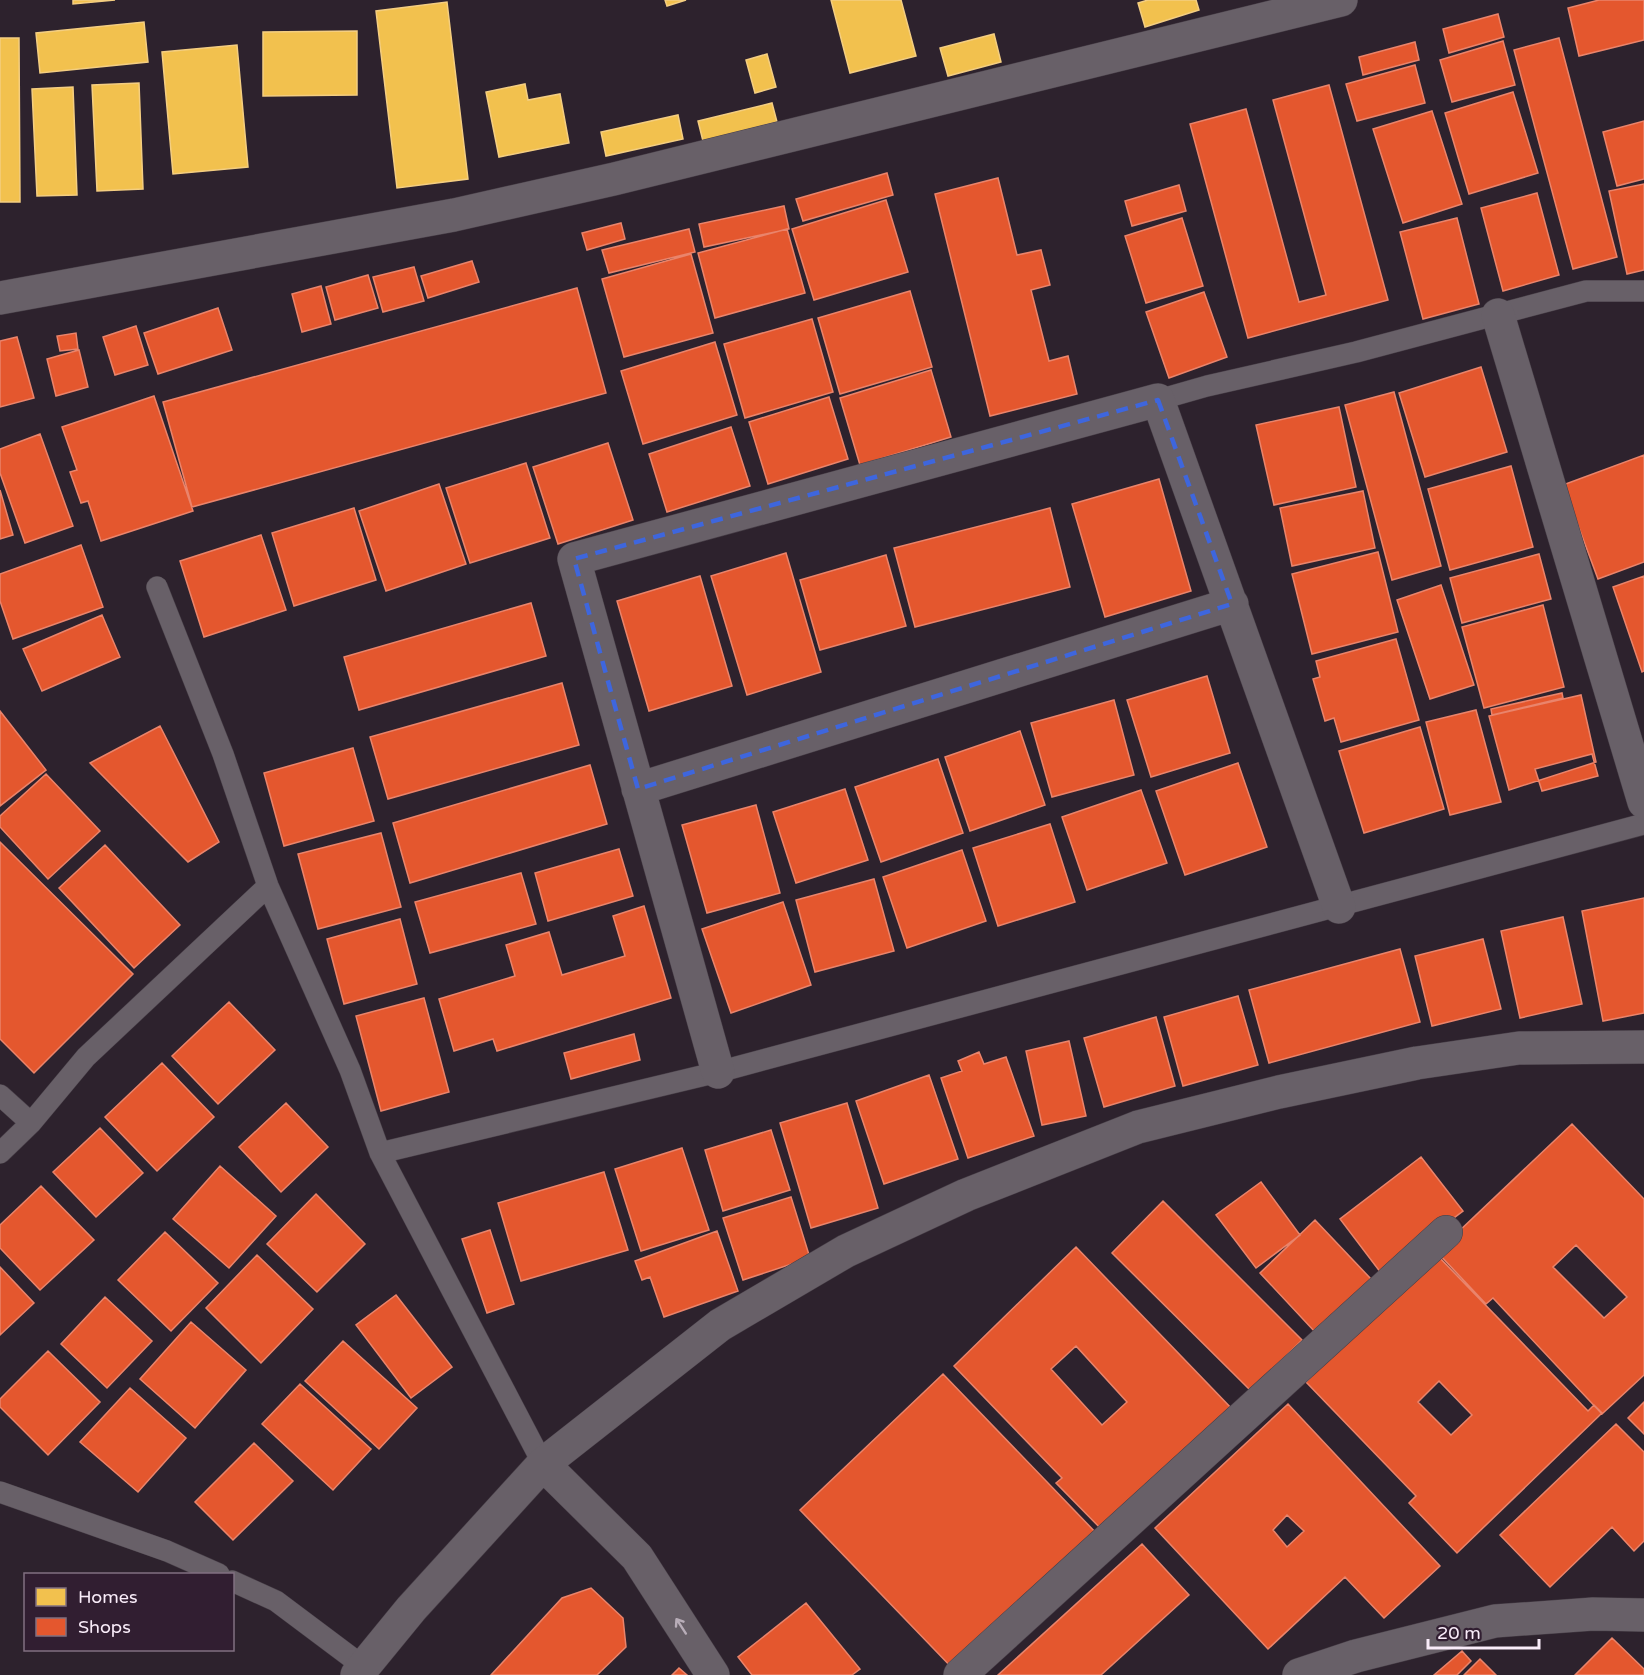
<svg xmlns="http://www.w3.org/2000/svg" width="1644" height="1675" font-family="'Varela Round',sans-serif">
	<style>
		.homes { fill: #f2c14e; stroke: #f4ce81; stroke-width: 1.5 }
		.shops { fill: #e4572e; stroke: #ea846b; stroke-width: 1.5; fill-rule: evenodd }
		.lines { fill: none; stroke-linecap: round; stroke-linejoin: round }
		.lane-casing { stroke: #463d46; stroke-width: 22 }
		.street-casing { stroke: #463d46; stroke-width: 34 }
		.lane { stroke: #686068; stroke-width: 21 }
		.street { stroke: #686068; stroke-width: 33 }
		.oneway { stroke: #b8adb8 }
		.marked { fill: none; stroke: #3e66dd; stroke-width: 4.5; stroke-dasharray: 12 8; stroke-linejoin: round }
	</style>
	<rect width="100%" height="100%" fill="#2d222d"/>
	<path class="homes" d="M73,0H115L73,4Z
		M665,0H686L667,6Z
		M831,0H901L916,56L850,73Z
		M1148,0H1196L1199,10L1145,27L1138,3Z
		M447,2L468,179L397,188L376,11Z
		M144,22L148,62L40,73L36,33Z
		M357,31V95L263,96V32Z
		M994,34L1001,62L948,76L940,48Z
		M0,38H19L20,202H0Z
		M237,45L248,167L173,174L162,52Z
		M767,54L776,87L755,93L746,60Z
		M139,83L143,189L97,191L92,85Z
		M525,84L528,100L560,94L569,143L499,157L486,92Z
		M73,87L77,195L37,196L32,89Z
		M772,103L777,122L703,141L698,121Z
		M678,115L683,139L606,156L601,132Z"/>
	<path class="shops" d="M1599,0H1644V40L1579,56L1568,8Z
		M1498,14L1504,37L1449,53L1443,29Z
		M1559,38L1617,257L1573,269L1514,50Z
		M1503,41L1515,85L1452,102L1440,60Z
		M1415,42L1419,60L1363,75L1359,57Z
		M1415,65L1425,103L1357,121L1346,84Z
		M1329,85L1388,300L1248,338L1190,124L1246,109L1299,302L1326,295L1273,100Z
		M1513,92L1538,173L1469,194L1445,113Z
		M1432,111L1462,204L1403,223L1373,129Z
		M1644,121V179L1617,186L1603,132Z
		M887,173L893,195L803,221L796,199Z
		M998,178L1017,255L1041,250L1050,285L1031,290L1049,361L1068,356L1077,394L990,416L935,194Z
		M1644,184V270L1627,274L1609,191Z
		M1179,185L1186,211L1132,226L1125,201Z
		M1537,193L1559,275L1503,291L1481,208Z
		M886,200L908,272L814,300L792,229Z
		M784,206L789,229L704,247L699,224Z
		M1182,218L1203,286L1146,303L1125,236Z
		M1457,218L1479,304L1423,319L1400,232Z
		M621,223L625,239L587,250L582,233Z
		M689,229L695,252L609,273L602,250Z
		M787,229L805,293L715,318L698,253Z
		M691,254L713,333L624,357L602,279Z
		M472,261L479,282L428,298L421,276Z
		M414,267L424,301L383,312L373,277Z
		M368,275L378,308L335,320L326,287Z
		M321,286L331,324L302,332L292,294Z
		M577,288L606,393L192,507L163,402Z
		M910,291L932,367L840,394L818,318Z
		M1204,292L1227,357L1169,378L1146,312Z
		M218,308L232,350L158,374L144,333Z
		M812,319L833,392L745,418L724,344Z
		M136,326L148,365L115,375L103,337Z
		M76,333L78,349L60,351L57,336Z
		M17,337L34,398L0,407V341Z
		M715,342L737,415L643,444L621,371Z
		M79,350L88,387L56,396L47,359Z
		M1481,367L1507,452L1425,477L1399,393Z
		M931,370L951,437L860,465L840,398Z
		M1394,392L1441,566L1392,580L1345,405Z
		M154,396L193,511L101,541L88,501L81,503L70,472L77,470L62,427Z
		M829,397L848,459L768,484L749,422Z
		M1339,407L1356,487L1274,505L1256,425Z
		M731,427L750,486L667,512L649,454Z
		M40,434L73,526L25,543L0,473V449Z
		M608,443L633,520L558,544L533,467Z
		M1644,455V562L1598,579L1563,485Z
		M526,463L550,538L470,563L446,488Z
		M1511,466L1533,547L1450,570L1428,489Z
		M1159,479L1191,591L1105,617L1072,504Z
		M439,484L466,564L386,591L359,511Z
		M0,490L13,535L0,539Z
		M1363,491L1375,548L1292,566L1280,508Z
		M354,508L376,580L294,606L272,533Z
		M1050,508L1070,587L915,627L894,548Z
		M261,535L286,610L204,637L180,561Z
		M81,545L103,607L13,639L0,601V574Z
		M1378,552L1398,632L1312,654L1292,574Z
		M786,553L821,672L747,695L711,576Z
		M1539,554L1551,599L1462,623L1450,578Z
		M886,555L906,626L820,650L800,580Z
		M700,576L732,686L649,711L617,601Z
		M1644,576V671L1642,672L1613,587Z
		M1441,585L1474,685L1430,699L1397,600Z
		M531,603L546,656L359,710L344,657Z
		M1543,605L1564,687L1484,708L1462,627Z
		M102,615L120,657L42,691L23,649Z
		M1396,639L1419,720L1341,742L1334,718L1325,721L1313,679L1320,677L1316,661Z
		M1207,676L1230,753L1151,777L1127,700Z
		M562,683L579,745L388,799L370,737Z
		M1562,693L1563,698L1492,715L1491,709Z
		M1581,695L1596,762L1509,790L1489,716Z
		M1114,700L1134,775L1052,797L1031,723Z
		M1476,710L1501,802L1450,815L1426,722Z
		M0,711L46,770L0,806Z
		M160,726L219,842L188,862L90,763Z
		M1420,727L1444,809L1364,833L1339,751Z
		M1020,731L1045,805L970,831L945,757Z
		M353,748L374,821L284,846L264,773Z
		M1592,754L1598,776L1542,791L1535,769Z
		M938,759L963,833L881,862L855,787Z
		M1238,763L1267,847L1185,875L1156,791Z
		M590,765L607,824L410,883L393,823Z
		M46,774L100,831L48,879L0,827V816Z
		M845,789L868,860L796,883L773,812Z
		M1141,790L1167,863L1087,890L1062,817Z
		M756,805L780,893L707,913L682,825Z
		M1050,824L1075,902L998,926L973,848Z
		M381,833L401,907L318,929L298,854Z
		M0,842L133,974L34,1073L0,1039Z
		M105,845L180,925L134,968L59,888Z
		M619,849L633,896L548,921L535,873Z
		M962,850L986,921L907,948L883,877Z
		M521,873L536,924L430,953L415,902Z
		M874,879L894,951L815,972L796,900Z
		M1644,898V1013L1603,1021L1582,911Z
		M783,902L811,985L731,1013L702,929Z
		M644,906L671,998L497,1051L493,1039L454,1051L439,999L515,976L506,945L549,932L562,975L625,956L613,916Z
		M1563,917L1582,1004L1520,1018L1501,931Z
		M400,919L417,984L344,1004L327,939Z
		M1483,939L1501,1009L1432,1026L1415,956Z
		M1400,949L1420,1022L1269,1063L1249,990Z
		M1238,996L1258,1065L1183,1086L1164,1017Z
		M424,998L449,1092L381,1111L356,1016Z
		M229,1002L275,1050L218,1104L172,1056Z
		M1156,1017L1175,1086L1104,1107L1084,1038Z
		M634,1034L640,1060L571,1079L564,1053Z
		M1069,1041L1086,1116L1042,1125L1026,1051Z
		M979,1052L984,1064L1006,1057L1034,1136L968,1158L941,1078L962,1071L958,1061Z
		M162,1063L214,1117L157,1171L105,1117Z
		M929,1075L958,1159L884,1184L856,1101Z
		M286,1103L328,1147L281,1192L239,1147Z
		M847,1103L878,1208L811,1228L780,1123Z
		M1572,1124L1644,1199V1375L1602,1414L1493,1298L1486,1304L1437,1252ZM1576,1245L1627,1297L1604,1318L1553,1267Z
		M100,1128L143,1173L96,1217L53,1172Z
		M771,1130L790,1190L723,1211L705,1150Z
		M682,1148L709,1230L641,1251L615,1169Z
		M1421,1157L1463,1211L1381,1273L1340,1219Z
		M220,1166L276,1216L229,1268L173,1219Z
		M604,1172L628,1250L521,1281L498,1203Z
		M1261,1182L1300,1235L1256,1268L1216,1215Z
		M41,1186L94,1240L40,1290L0,1248V1225Z
		M316,1194L365,1244L317,1292L267,1244Z
		M791,1197L810,1258L743,1280L723,1218Z
		M1163,1201L1302,1340L1251,1391L1112,1253Z
		M1315,1220L1371,1279L1315,1332L1260,1273Z
		M490,1230L514,1304L487,1313L462,1239Z
		M717,1231L738,1291L664,1317L650,1277L642,1280L635,1261Z
		M165,1232L218,1283L171,1331L118,1280Z
		M1076,1247L1235,1412L1108,1536L1056,1483L1062,1478L954,1366ZM1076,1346L1127,1402L1102,1425L1051,1369Z
		M257,1255L313,1309L261,1363L206,1308Z
		M1437,1255L1588,1411L1594,1405L1602,1413L1457,1553L1409,1503L1416,1496L1306,1382ZM1439,1381L1472,1415L1451,1435L1418,1402Z
		M0,1267L34,1303L0,1335Z
		M396,1295L452,1367L411,1398L356,1325Z
		M105,1297L152,1341L107,1388L61,1344Z
		M191,1322L246,1370L195,1428L140,1379Z
		M343,1341L417,1408L379,1449L305,1381Z
		M48,1351L100,1402L48,1455L0,1407V1399Z
		M943,1374L1100,1537L957,1673L800,1510Z
		M300,1384L371,1449L333,1490L262,1424Z
		M130,1388L186,1438L138,1492L80,1442Z
		M1644,1402V1434L1628,1418Z
		M1288,1404L1440,1566L1384,1618L1345,1577L1268,1649L1155,1528ZM1287,1515L1304,1531L1287,1547L1273,1530Z
		M1616,1424L1644,1452V1541L1634,1551L1612,1527L1550,1587L1500,1535Z
		M254,1443L293,1481L233,1540L195,1502Z
		M1142,1544L1189,1595L1101,1675H998Z
		M591,1588L623,1618L626,1647L597,1675H491L562,1598Z
		M806,1603L860,1669L852,1675H752L738,1657Z
		M1612,1638L1644,1669V1675H1575Z
		M1462,1651L1471,1661L1457,1675H1434Z
		M1480,1659L1496,1675H1464Z
		M679,1668L687,1675H672Z"/>
	<g class="lines">
		<g class="lane-casing">
			<path id="lane" d="M1158,400L1207,386L1356,352L1586,291H1644
				M157,587L223,754L268,886L350,1070L380,1153L543,1464
				M0,1095L31,1123
				M0,1153L31,1123L86,1057L268,886
				M380,1153L718,1072L1644,824
				M0,1492L167,1551L219,1574
				M232,1581L276,1601L364,1667"/>
		</g>
		<g class="street-casing">
			<path id="street" d="M0,298L454,215L614,179L1341,0
				M1498,315L1644,802
				M638,789L1232,604
				M718,1072L574,559L1158,400L1339,907
				M543,1464L637,1557L713,1675
				M357,1675L411,1609L543,1464L720,1325L846,1251L966,1195L1138,1127L1279,1092L1417,1063L1519,1048L1644,1047
				M960,1675L1446,1232
				M1299,1675L1356,1656L1495,1621L1593,1614L1644,1615"/>
		</g>
		<use href="#lane" class="lane"/>
		<use href="#street" class="street"/>
	</g>
	<defs><path id="oneway-shaft" d="M-6 0H5M1.5-3L5.5 0L1.5 3" fill="none" stroke-width="1.6" stroke-linecap="round" stroke-linejoin="round" transform="scale(1.5)"/></defs>
	<use class="oneway" href="#oneway-shaft" transform="translate(681 1626) rotate(-123)"/>
	<path class="marked" d="M1158,400L1232,604L638,789L574,559Z"/>
	<rect x="24" y="1573" width="210" height="78" fill="#311e31" stroke="#817081" stroke-width="1.5"/>
	<rect x="36" y="1588" width="30" height="18" fill="#f2c14e" stroke="#817081" stroke-width="1.5"/>
	<text x="78" y="1603" font-size="18" fill="#f9ecf9">Homes</text>
	<rect x="36" y="1618" width="30" height="18" fill="#e4572e" stroke="#817081" stroke-width="1.5"/>
	<text x="78" y="1633" font-size="18" fill="#f9ecf9">Shops</text>
	<path d="M1428 1639v9h111v-9" fill="none" stroke="#f9ecf9" stroke-width="3"/>
	<text x="1437" y="1639" font-size="18" fill="#f9ecf9" stroke="#311e31" stroke-width="4.5" paint-order="stroke">20 m</text>
</svg>
